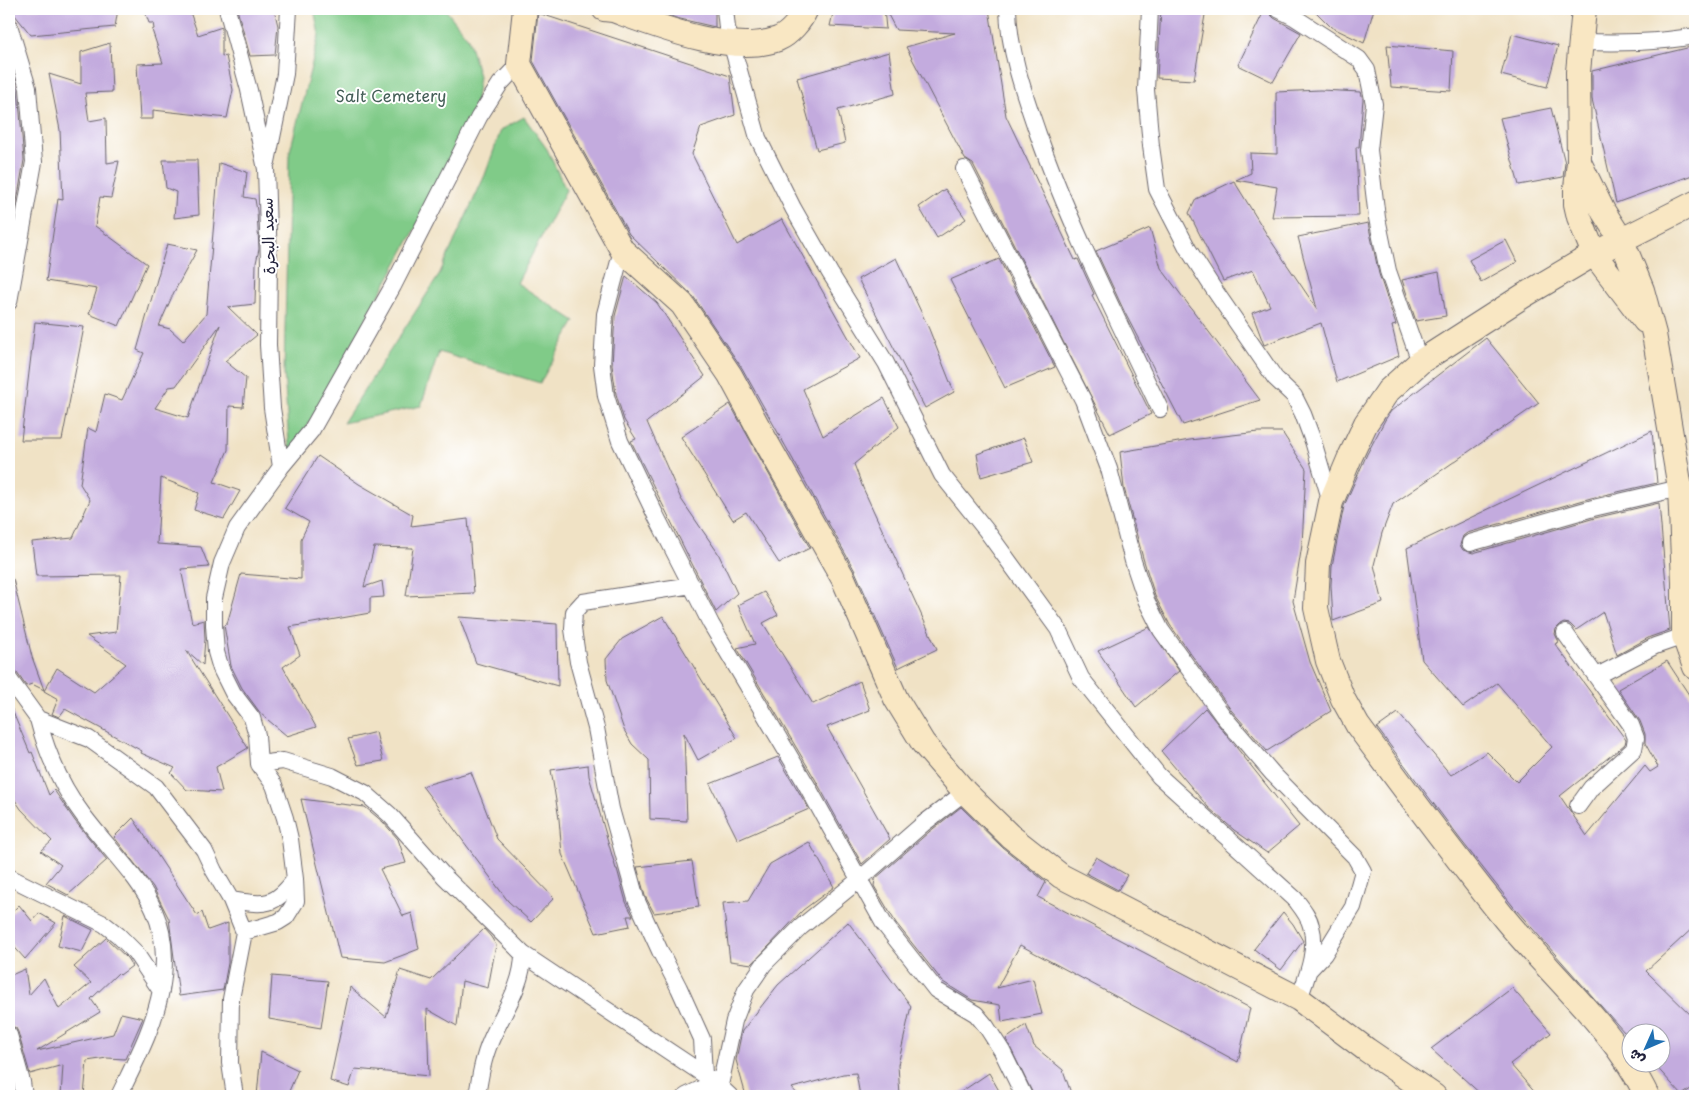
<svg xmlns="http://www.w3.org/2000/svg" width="1704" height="1105" font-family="'Playpen Sans','Playpen Sans Arabic',sans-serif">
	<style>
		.green { fill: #80cb88; stroke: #517662 }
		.building { fill: #c3abde; fill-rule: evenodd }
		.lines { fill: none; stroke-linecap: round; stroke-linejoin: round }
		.street-casing { stroke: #6a656b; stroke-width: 18 }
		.secondary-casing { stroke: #6a656b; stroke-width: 26 }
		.street { stroke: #fff; stroke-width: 16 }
		.secondary { stroke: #f9e7c3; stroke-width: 24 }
		.labels { text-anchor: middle; stroke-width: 4; stroke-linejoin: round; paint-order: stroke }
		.park-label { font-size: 16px; fill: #435d56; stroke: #fff }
		.street-label { font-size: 16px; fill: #22223b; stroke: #fff }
	</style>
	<rect width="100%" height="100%" fill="#fff"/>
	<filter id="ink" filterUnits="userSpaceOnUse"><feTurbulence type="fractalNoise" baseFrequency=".02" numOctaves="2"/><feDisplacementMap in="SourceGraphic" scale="10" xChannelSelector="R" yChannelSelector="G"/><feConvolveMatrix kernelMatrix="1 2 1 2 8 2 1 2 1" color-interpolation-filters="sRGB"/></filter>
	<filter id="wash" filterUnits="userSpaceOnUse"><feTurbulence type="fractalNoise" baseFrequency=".0096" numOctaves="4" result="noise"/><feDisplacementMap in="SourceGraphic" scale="20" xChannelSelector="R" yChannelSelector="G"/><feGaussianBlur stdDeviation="1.12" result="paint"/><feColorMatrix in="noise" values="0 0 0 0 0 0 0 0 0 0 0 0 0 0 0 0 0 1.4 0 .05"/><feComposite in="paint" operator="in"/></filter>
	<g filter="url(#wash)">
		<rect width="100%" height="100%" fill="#f0e2c5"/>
		<path class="green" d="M314,9H445L468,38L479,76L473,124L290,458L284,373L289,155L319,35Z
			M524,117L547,149L566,190L517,283L575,321L540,383L439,352L421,406L343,423L438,277L485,175L501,130Z"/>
		<g id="blocks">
			<path class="building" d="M10,9H118L115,27L31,35Z
				M144,9H189L198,35L222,27V57L226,56L233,90L227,118L153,110V119H140L137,64L163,63L152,30L154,29L153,23H149Z
				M237,9H274L278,26L275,55L250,56Z
				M655,9H715V27L676,18L655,10Z
				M834,9H884L886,29L830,26Z
				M885,9H989L1006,116L1075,260L1078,259L1094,294L1092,295L1151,414L1110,434L973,164L965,159L906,47L955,33L896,30Z
				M1161,9H1206L1194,80L1157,78Z
				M1265,9L1274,18L1301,33L1273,82L1238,65Z
				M1313,9H1374L1364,43L1331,27Z
				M538,13L730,76L735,115L701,127L692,154L737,245L782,219L860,358L803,389L823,436L884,398L899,427L854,464L863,488L937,649L898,668L855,571L742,368L693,296L629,234L533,61Z
				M1512,34L1558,46L1547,87L1501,75Z
				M110,43L112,92L85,93L89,121L106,118L107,163L119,161L111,198L100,197L95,226L147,264L119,326L89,314L97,289L46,281L58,199L63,200L60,130L49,74L81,84V52Z
				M1387,45L1453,51L1451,91L1391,87Z
				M1691,47L1695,57V174L1616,203L1592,99V71Z
				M889,52L895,94L838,110L845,143L817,150L797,78Z
				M9,69H12L18,90L24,160L14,219L9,218Z
				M1320,90L1361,92L1363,99L1359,147H1356L1359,216L1272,217L1277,187L1236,180L1251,173L1250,153L1277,154L1276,92Z
				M1551,108L1565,163L1563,177L1519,185L1500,118Z
				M163,160H197L199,215L174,218L176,192L166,188Z
				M219,163L247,172L244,197L255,199L257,211L259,249L256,263L255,304L228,307L257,335L225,361L246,378L243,407L229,406L228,450L214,482L240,491L224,519L194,510L199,493L161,478L157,544L201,547L209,567L181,569L192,623L204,620L205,639L203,665L186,650L248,748L216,767L222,792L187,790L171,773L175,768L141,753L142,751L65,709L59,717L52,714L58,699L44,691L57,668L94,692L126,664L87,636L116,632L121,575L36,576L32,542L73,538L90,500L80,484L88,428L96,432L105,394L122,400L144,353L137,350L167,244L197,250L174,292L159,326L170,329L183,341L206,314ZM220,325L188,418L155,408L169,387L176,386Z
				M1234,181L1269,238L1317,309L1298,237L1368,223L1379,274L1396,325L1392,326L1399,356L1337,382L1321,323L1264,345L1252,313L1270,306L1253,270L1223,281L1189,213L1196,199Z
				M945,189L966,219L937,238L919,207Z
				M1150,228L1161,268L1260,400L1183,425L1125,313L1096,251Z
				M1506,240L1517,262L1481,282L1469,260Z
				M896,258L929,329L954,392L925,408L858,279Z
				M999,259L1055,367L1005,388L950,280Z
				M1439,272L1446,316L1416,321L1402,280Z
				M626,276L657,303L705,376L647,422L681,499L718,553L737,593L716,612L631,441L636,439L624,420L616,394L612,365L615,316Z
				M35,322L84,327L62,440H21Z
				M1486,338L1539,403L1393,504L1382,533L1374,565L1383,603L1333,621L1331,585L1332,566L1344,506L1367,454L1385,420L1391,411Z
				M730,404L810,548L779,563L746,512L733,520L681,437Z
				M1652,431L1657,483L1591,498L1467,533L1463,536L1460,545L1463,550L1473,553L1595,518L1659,503L1670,630L1650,637L1617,655L1603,612L1576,630L1570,624L1564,623L1560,625L1556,629L1555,634L1559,642L1555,644L1626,740L1625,744L1618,750L1560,796L1587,836L1645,766L1650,772L1658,767L1645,743V734L1640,721L1618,689L1667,661L1695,704V926L1646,971L1695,1019V1086L1682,1095L1652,1062H1662V1032H1624L1516,910L1460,839L1377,728L1398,713L1451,775L1487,752L1517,782L1552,747L1497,683L1463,707L1422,660L1407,548Z
				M1258,432H1282L1306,469L1302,545L1293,601L1310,662L1331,711L1267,751L1231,710L1170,625L1155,596L1143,558L1124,488L1120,452L1190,440Z
				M1024,438L1033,462L981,477L977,454Z
				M318,456L359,484L413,515L411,526L468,519L474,593L406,596L413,548L374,547L364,587L382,581L384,597L370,598V613L290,627L300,655L283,667L316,727L287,736L261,714L242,688L231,666L224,625L227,624L241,574L301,579V539L309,522L285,508Z
				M13,579L32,657L44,690L32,684L26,686L17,673L9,669V580Z
				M764,592L778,615L763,623L813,704L860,681L870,710L827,727L890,839L862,864L815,779L737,648L755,644L738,605Z
				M663,616L737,738L698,760L684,733L687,821L650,819L649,760L632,744L624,730L607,680L606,659L622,639Z
				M459,617L557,624L558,686L476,663Z
				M1149,627L1179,671L1136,707L1098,651Z
				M9,703L30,753L32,752L49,795L54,790L75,821L107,860L68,895L46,883L61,865L41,851L52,841L21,809L9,791Z
				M1205,708L1299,826L1267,853L1234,830L1208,807L1161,751Z
				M376,732L383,761L358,765L348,739Z
				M778,757L809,809L738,840L710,784Z
				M588,765L589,776L616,869H617L626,902L633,916H627L630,926L596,933L562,854L559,819L551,770Z
				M471,772L497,839L554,898L531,922L508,901L422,786Z
				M301,799L365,807L383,822L398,839L406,863L380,869L403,916L412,913L419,949L385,962L340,958Z
				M961,807L1002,847L1046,882L1038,897L1250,1008L1238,1062L1020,945L997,988L1033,979L1042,1014L1002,1022L1000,1005L972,1000L943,982L896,923L874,886L875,879L929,832Z
				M133,818L197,915L202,912L208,930L228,923V963L223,990L179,996L169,919L153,887L114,837Z
				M809,842L834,887L803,910L752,964L730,961L723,903L748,901L770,864Z
				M1096,857L1127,875L1118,890L1086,873Z
				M692,861L699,907L654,913L645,896L637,867Z
				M19,905L32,921L39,913L56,923L25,959L9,941V915Z
				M1283,912L1293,924L1303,941L1281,970L1254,949Z
				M65,916L93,930L82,952L58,946Z
				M848,922L911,1006L898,1065L900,1096H860L856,1073L843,1074L792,1088L799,1096H746L736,1060L742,1031L778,985Z
				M484,929L491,937L496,945L488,988L462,981L457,1026L427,1009L429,1076L355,1069L349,1087L330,1081L350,987L386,1017L400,970L431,980Z
				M106,938L127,958L132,966L120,975L118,973L91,999L100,1012L37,1051L113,1034L121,1013L143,1018L125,1059L107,1058L87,1061L84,1096H61L63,1065L30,1074L18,1032L16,1028L9,1025V976L25,969L29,995L44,978L59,1009L91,983L74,967Z
				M272,976L328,981L321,1028L269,1019Z
				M1512,988L1551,1033L1510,1064L1538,1096H1483L1431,1049Z
				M1026,1025L1034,1046L1063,1070L1072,1096H1034L1006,1039Z
				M261,1052L298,1070L287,1096H257Z
				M989,1073L1002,1096H955Z"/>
		</g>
	</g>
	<g filter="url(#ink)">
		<use href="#blocks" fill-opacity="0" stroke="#6a656b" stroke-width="1"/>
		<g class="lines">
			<g class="street-casing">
				<path id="street" d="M227,9L249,90L266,169L269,263L268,345L272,408L281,467
					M725,9L727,28L758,138L793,208L830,273L886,363L942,475L986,530L1058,629L1081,678L1159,776L1295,899C1301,907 1309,916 1311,926C1318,950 1307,976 1299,999
					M1008,9C1009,52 1024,93 1038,134C1071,228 1117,318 1160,409
					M1150,9L1146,90L1151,146L1157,189L1188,249L1213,288L1275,378L1294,396L1303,414L1313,441L1331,502
					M1278,9L1294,17L1359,59L1367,70L1374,104L1369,150L1377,218L1388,271L1420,362
					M9,25L28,88L34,162L9,302
					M1580,42C1619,43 1657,43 1695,36
					M267,162L285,74L289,9
					M964,169L1083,400L1109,469L1133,561L1146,600L1161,630L1223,716L1273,774L1355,857L1363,871L1353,907L1324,954L1310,969
					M622,250L605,314L602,365L606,396L620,441L656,516L711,624L806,784L884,924L936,990L976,1014L986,1026L1002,1051L1024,1096
					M1470,543L1593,508L1680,488
					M692,585L583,602L574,612L573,629L578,662L596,728L611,809L636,899L660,951L679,988L702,1039L704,1075
					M1565,633L1619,708L1631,725L1636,738L1634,749L1591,788L1578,806
					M1597,676L1655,646L1684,636
					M9,679L38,719L89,739L156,787L204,850L214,871L231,900L244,932L231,999L230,1063L235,1096
					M38,719C47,754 61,786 83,815C128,875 177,905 161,990C154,1027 135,1062 119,1096
					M259,764L283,761L332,776L365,793L390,815L444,876L523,954L715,1082L730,1096
					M9,877L104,924L118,935L135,952L161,991
					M231,900C264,905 274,908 295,879
					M244,932L278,922L286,917L296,901L295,879L290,839L285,818L274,785L259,764L257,735L252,718L233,693L221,669L216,652L214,625V598L222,563L237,528L281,467L311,431L393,286L479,117L500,84L519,64
					M9,1035L22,1082L24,1096
					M720,1085L734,1021L746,990L764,964L801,927L860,879L923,824L965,792
					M477,1096C480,1077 483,1058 491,1040C503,1012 523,986 523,954
					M686,1096L715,1082"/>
			</g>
			<g class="secondary-casing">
				<path id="secondary" d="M525,9L519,64L622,250L682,304L730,375L764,438L843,578L896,699L923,743L965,792L1010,836L1061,876L1299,999L1367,1050L1434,1096
					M604,9L613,10C657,26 732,56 778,39C790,34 801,20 806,9
					M1584,9L1578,72L1579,162L1576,188V204L1579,217L1594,254L1645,321
					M1579,162L1603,211L1622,241L1642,290L1654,334L1680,488L1684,582V636L1695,667
					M1647,1096C1616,1031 1551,975 1505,919C1454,856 1406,791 1358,726L1343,699L1328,661L1316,608L1318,564L1331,502L1350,457L1366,423L1388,391L1420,362L1523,296L1594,254L1695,203"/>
			</g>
			<use href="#street" class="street"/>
			<use href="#secondary" class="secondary"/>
		</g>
	</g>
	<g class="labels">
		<g class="park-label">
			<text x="391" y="102">Salt Cemetery</text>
		</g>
		<g class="street-label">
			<text transform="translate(268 236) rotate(-92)" y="6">سعيد البحرة</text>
		</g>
	</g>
	<rect width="1704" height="1105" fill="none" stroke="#fff" stroke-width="30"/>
	<g transform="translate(1646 1048) rotate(225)"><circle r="24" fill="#ffffff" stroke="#a7a7b1"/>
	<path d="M0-4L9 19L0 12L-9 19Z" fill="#1f6fb2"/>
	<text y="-8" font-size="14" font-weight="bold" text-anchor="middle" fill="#22223b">ش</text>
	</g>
</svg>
